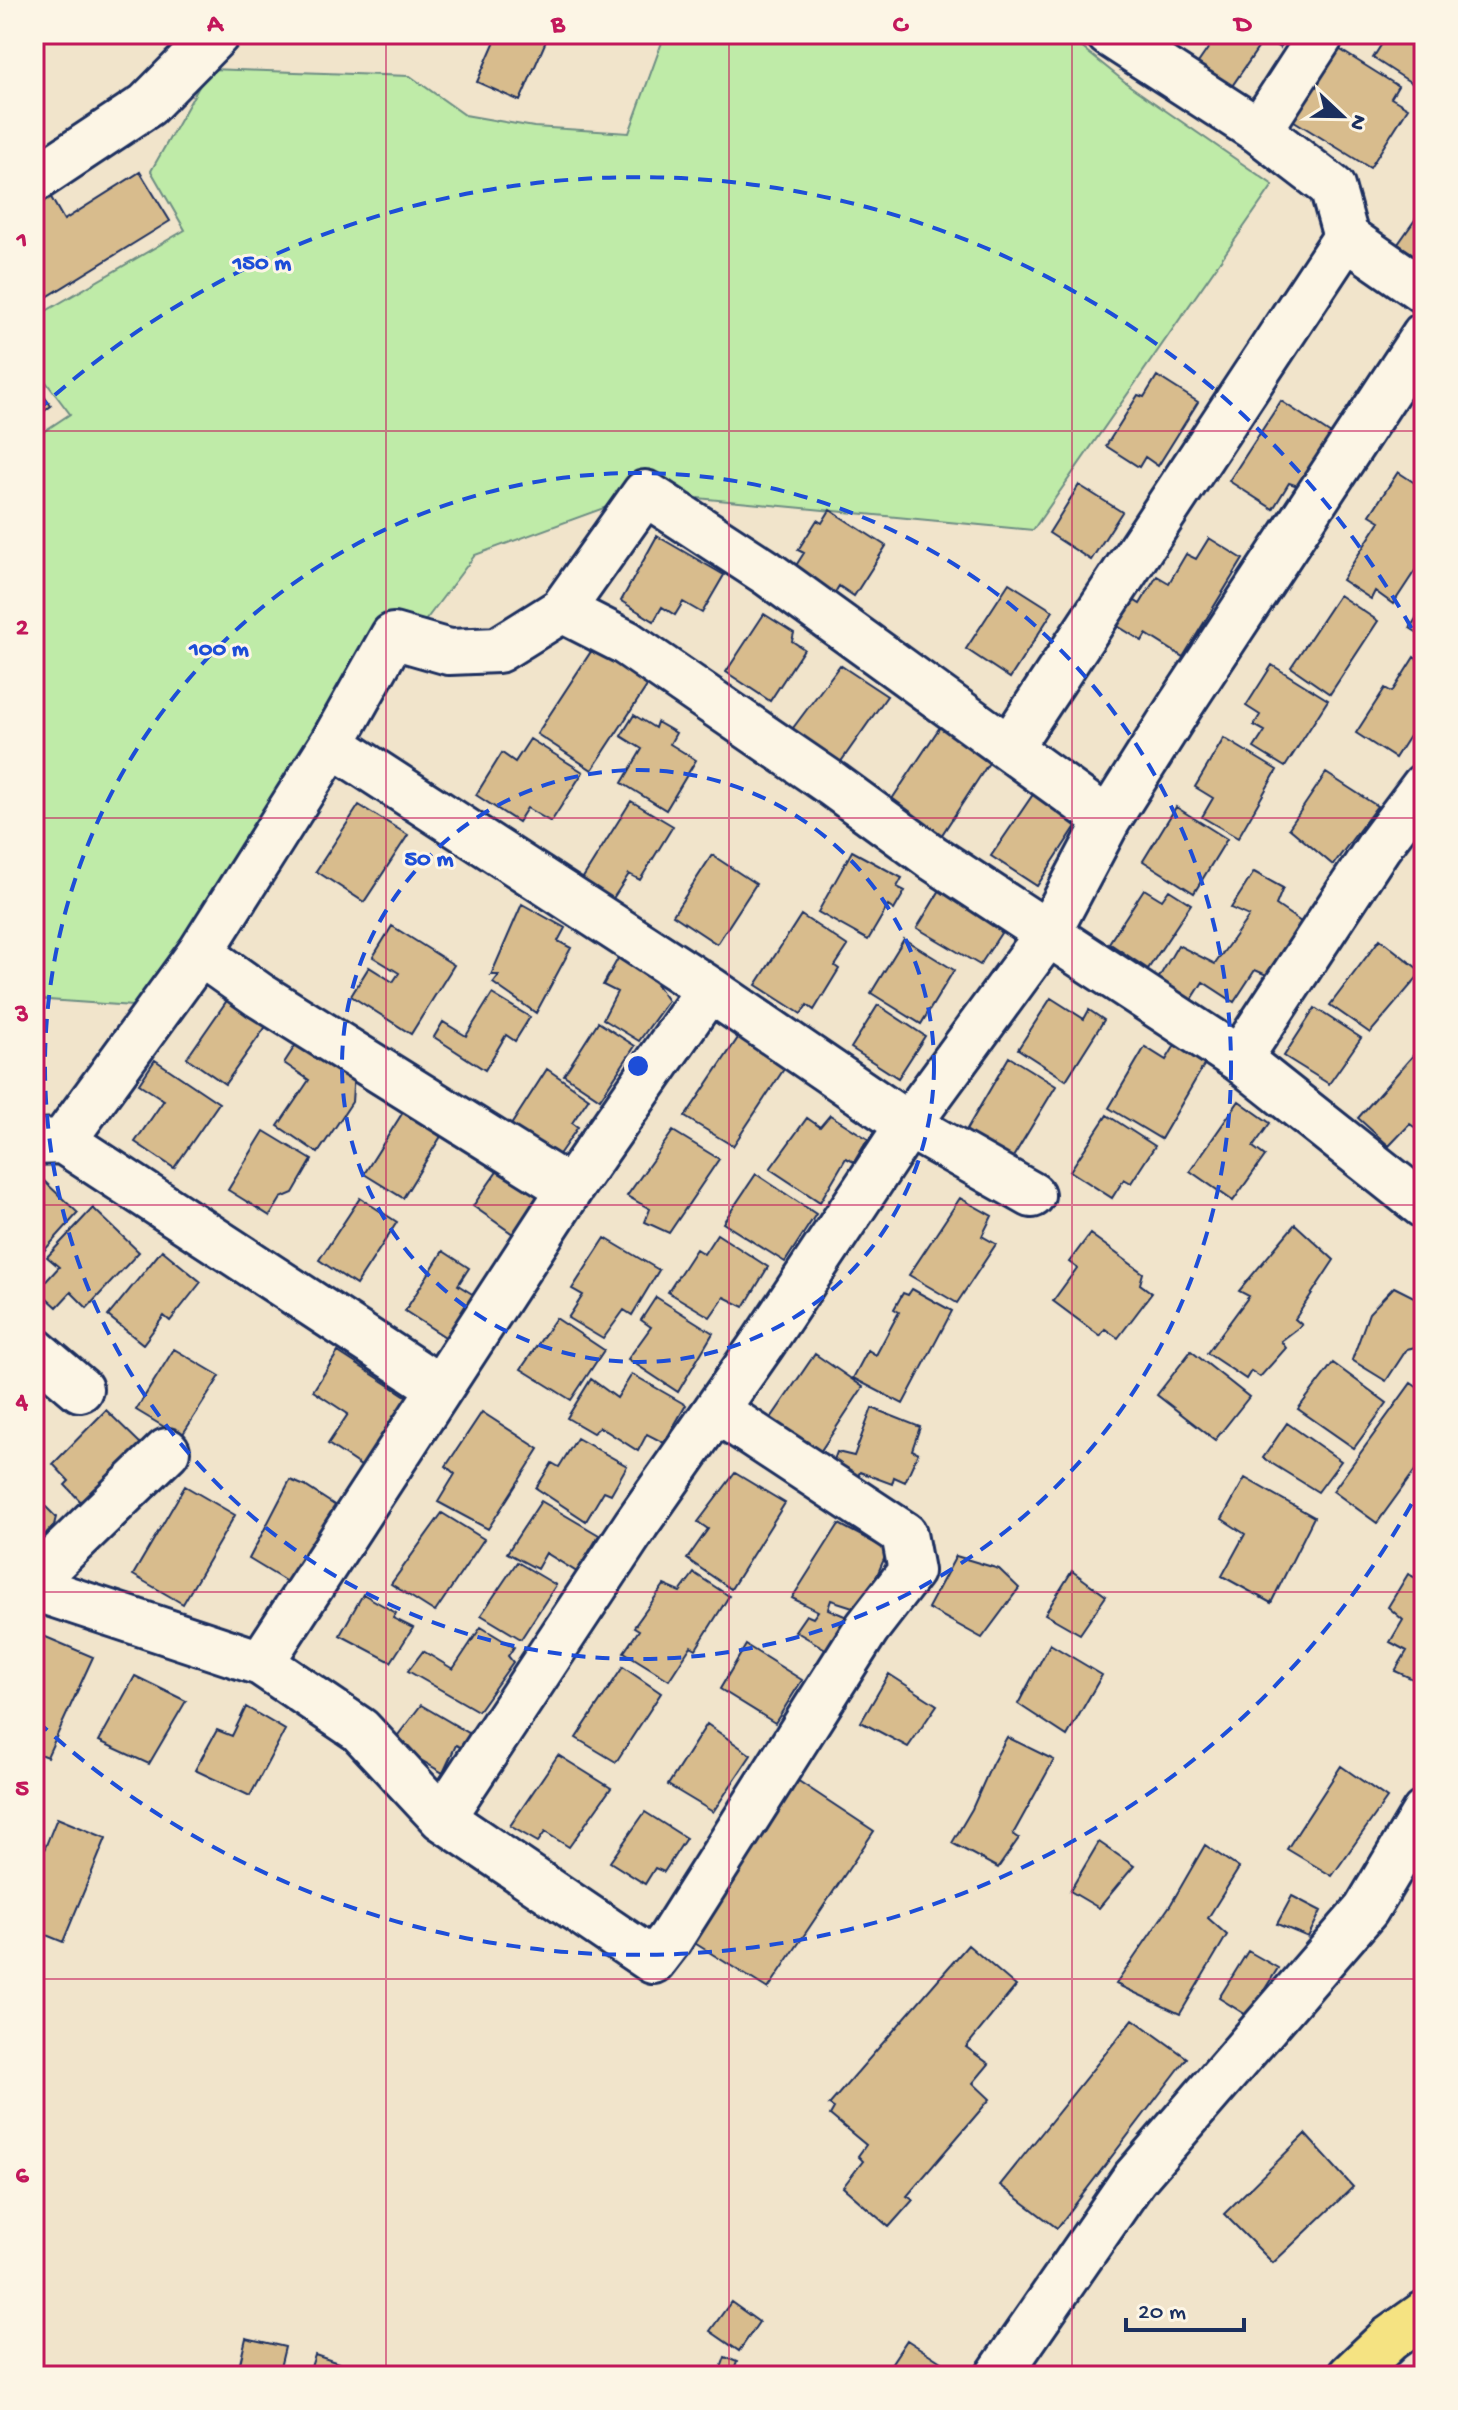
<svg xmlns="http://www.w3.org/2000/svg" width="1458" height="2410" font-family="'Gochi Hand',sans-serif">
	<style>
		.green { fill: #bfeba8; stroke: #6d8d83; stroke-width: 2 }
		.building { fill: #d8bc8d; stroke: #1b2f5e; stroke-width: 2 }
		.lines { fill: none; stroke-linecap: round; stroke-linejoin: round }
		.minor-casing { stroke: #1b2f5e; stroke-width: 50 }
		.major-casing { stroke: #1b2f5e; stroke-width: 50 }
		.minor { stroke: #fcf5e5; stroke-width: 44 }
		.major { stroke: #f5e382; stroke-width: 44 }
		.grid { fill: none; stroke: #c2185b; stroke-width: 2; stroke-opacity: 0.55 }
		.ring { fill: none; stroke: #1d4ed8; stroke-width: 4; stroke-dasharray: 14 10 }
		.centre { fill: #1d4ed8; stroke: #fcf5e5; stroke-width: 4 }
		.ring-label { font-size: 24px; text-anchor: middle; font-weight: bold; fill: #1d4ed8; stroke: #fcf5e5; stroke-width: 6; stroke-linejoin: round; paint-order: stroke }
		.neatline { fill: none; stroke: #c2185b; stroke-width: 3 }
		.grid-label { font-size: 26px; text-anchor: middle; font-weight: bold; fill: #c2185b }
	</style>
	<rect width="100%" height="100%" fill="#f1e4cb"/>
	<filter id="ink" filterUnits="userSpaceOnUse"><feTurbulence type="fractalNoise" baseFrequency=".0125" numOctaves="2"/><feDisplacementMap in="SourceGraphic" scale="16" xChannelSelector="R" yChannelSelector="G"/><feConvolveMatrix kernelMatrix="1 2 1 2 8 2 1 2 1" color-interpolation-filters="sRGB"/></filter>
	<g filter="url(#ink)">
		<path class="green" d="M665,34H1065L1130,86L1273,185L1033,530L645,493L475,555L332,744L161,1008L34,999V438L70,414L34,366V318L185,230L151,171L209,69L410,76L465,115L534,127L629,133Z"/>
		<path class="building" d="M498,34H531L546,41L520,101L477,82Z
			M1218,34H1289L1280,48L1265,38L1230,89L1196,66Z
			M1388,34H1424V91L1373,58Z
			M1331,44L1398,86L1391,98L1408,108L1370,168L1286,116Z
			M140,172L170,221L42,300L34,286V204L49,194L64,220Z
			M1424,207V261L1398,244Z
			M1157,376L1198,402L1158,466L1145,457L1139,467L1106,446L1138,395L1144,397Z
			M34,382L51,406L34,419Z
			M1281,401L1331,434L1298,486L1289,483L1273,509L1229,481Z
			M1398,472L1424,489V557L1393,604L1375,591L1371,599L1342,580L1380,521L1370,515Z
			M1079,485L1122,512L1091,560L1049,533Z
			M830,510L886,546L854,596L839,586L828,604L788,578L804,553L798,550L817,520L822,523Z
			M657,536L724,575L702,613L683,602L675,615L662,607L654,621L621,601Z
			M1209,538L1243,559L1183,657L1146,634L1142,641L1103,617L1119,591L1140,604L1157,576L1169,583L1186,554L1196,559Z
			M1009,583L1053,611L1010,678L966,649Z
			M1339,595L1378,621L1330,694L1291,667Z
			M1424,606V637L1410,628Z
			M764,614L794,633L792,641L804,649L770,701L726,672Z
			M594,647L649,683L592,770L537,734Z
			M1414,657L1424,664V741L1411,733L1395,758L1356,733L1385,688L1392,692Z
			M840,665L887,696L835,770L787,736Z
			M1272,665L1328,700L1285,767L1254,748L1265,731L1254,725L1260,715L1246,706Z
			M634,715L655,728L657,722L676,733L670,744L696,760L666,810L622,783L642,749L621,736Z
			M944,721L994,755L941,836L890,802Z
			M1224,738L1277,770L1238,838L1202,817L1213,798L1195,787Z
			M530,739L583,772L551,822L527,808L518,822L476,795L502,753L515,762Z
			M1326,773L1377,806L1333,865L1289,828Z
			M1034,793L1078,823L1037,886L991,856Z
			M631,801L673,826L640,880L629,874L612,900L581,881Z
			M359,805L408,835L364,902L316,871Z
			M1176,807L1227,839L1194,893L1143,861Z
			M852,851L902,878L897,887L905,891L894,910L888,906L868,940L818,912Z
			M712,855L756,884L717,944L673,915Z
			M1254,872L1283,888L1276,905L1301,922L1269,976L1255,970L1234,1002L1203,982L1187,1007L1154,986L1178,945L1215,964L1249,916L1231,908Z
			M943,885L1005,927L980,965L917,928Z
			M1144,889L1162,900L1169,890L1191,904L1148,969L1109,943Z
			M522,904L565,928L558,941L571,948L536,1013L493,983L499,975H491Z
			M801,915L848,946L835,966L839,969L814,1010L807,1005L801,1014L756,985Z
			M392,926L454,965L411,1034L351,996L369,967L393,982L399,973L373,957Z
			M904,939L954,970L921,1024L871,993Z
			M1380,939L1422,972L1370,1033L1330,1005Z
			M620,955L645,968L668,1001L639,1041L603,1019L617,992L603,985Z
			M492,994L530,1017L515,1041L506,1035L485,1070L434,1037L443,1022L466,1036Z
			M1051,998L1084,1019L1089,1010L1104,1020L1066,1080L1018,1049Z
			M228,999L267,1025L225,1084L187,1058Z
			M878,1005L925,1036L898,1078L851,1048Z
			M1315,1008L1361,1038L1329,1084L1284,1056Z
			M598,1022L635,1046L600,1099L564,1075Z
			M740,1035L786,1066L733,1146L685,1117Z
			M301,1037L354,1072L352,1102L318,1153L278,1126L309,1080L284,1063Z
			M1177,1042L1207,1060L1161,1139L1109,1108L1145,1047L1166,1060Z
			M1424,1043V1134L1410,1124L1389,1146L1358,1118Z
			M1009,1057L1056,1086L1010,1162L964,1134Z
			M155,1060L219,1103L174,1168L135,1142L164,1100L139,1084Z
			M547,1069L589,1098L572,1123L578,1127L558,1156L511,1125Z
			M1239,1101L1270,1123L1253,1147L1265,1156L1233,1201L1190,1171Z
			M405,1109L443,1133L403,1198L364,1174Z
			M830,1115L868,1139L854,1162L846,1158L820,1202L770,1169L807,1118L820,1127Z
			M1107,1115L1155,1146L1131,1183L1124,1179L1112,1198L1070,1171Z
			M264,1131L312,1160L293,1193L281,1198L270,1216L228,1190Z
			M673,1131L719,1159L669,1233L645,1222L650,1209L627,1196Z
			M501,1166L541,1194L513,1234L473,1206Z
			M756,1174L816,1214L785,1262L723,1223Z
			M43,1180L78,1213L34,1262V1189Z
			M360,1198L397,1222L356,1285L319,1260Z
			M960,1198L992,1216L982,1236L996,1244L957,1303L909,1275Z
			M93,1208L139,1252L87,1308L71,1292L57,1307L38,1290L59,1267L47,1257Z
			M1295,1224L1334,1260L1295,1319L1302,1325L1281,1341L1286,1348L1260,1377L1251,1371L1246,1379L1207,1353L1249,1296L1239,1291Z
			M717,1234L768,1267L744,1307L724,1297L710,1317L668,1292L696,1249L704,1254Z
			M1090,1234L1143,1273L1140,1284L1152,1293L1118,1338L1105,1329L1100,1336L1053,1301L1077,1268L1069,1262Z
			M605,1238L659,1270L632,1315L624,1310L603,1339L568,1318L583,1295L572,1289Z
			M162,1250L201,1282L170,1321L164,1316L143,1344L108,1316Z
			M443,1251L469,1268L458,1285L477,1297L450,1340L405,1311Z
			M1394,1287L1424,1302V1345L1407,1349L1386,1381L1352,1360L1369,1313Z
			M912,1289L952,1311L903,1404L853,1378L868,1350L876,1355L899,1312L894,1309L903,1293L908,1295Z
			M656,1297L713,1333L678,1392L628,1359L651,1327L641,1320Z
			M556,1318L604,1350L571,1400L521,1369Z
			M174,1349L220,1376L181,1437L136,1410Z
			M1191,1351L1249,1397L1215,1440L1157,1395Z
			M338,1352L415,1402L370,1472L328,1444L348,1414L313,1391Z
			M815,1354L863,1387L816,1458L767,1424Z
			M1333,1363L1387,1403L1354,1448L1298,1409Z
			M632,1374L686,1405L664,1443L647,1434L638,1451L600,1427L593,1433L567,1418L591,1379L617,1398Z
			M1411,1383L1424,1392V1458L1377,1523L1333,1491Z
			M872,1408L920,1427L912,1450L918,1453L905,1482L894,1477L892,1484L860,1472L852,1488L828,1476L837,1452L854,1456Z
			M106,1410L143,1446L84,1505L65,1485L69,1481L53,1464Z
			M482,1412L539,1449L488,1529L438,1502L455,1474L446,1466Z
			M1287,1423L1341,1461L1318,1492L1263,1458Z
			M577,1438L627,1466L611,1494L604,1491L586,1521L536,1488L552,1463L559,1467Z
			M735,1473L785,1503L731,1589L687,1559L708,1529L698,1522Z
			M1245,1478L1314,1517L1271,1603L1222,1576L1245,1534L1222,1519Z
			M290,1480L305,1486L339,1508L292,1585L249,1559Z
			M185,1486L235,1515L183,1604L133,1575Z
			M34,1495L56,1517L54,1525L34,1546Z
			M541,1501L599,1535L577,1572L546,1553L537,1569L507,1553Z
			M442,1513L484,1539L435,1612L391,1584Z
			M839,1524L888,1550L862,1610L831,1600L828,1609L854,1620L829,1651L795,1631L806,1615L813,1618L818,1611L792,1598Z
			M956,1556L999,1569L1019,1588L982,1638L928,1608Z
			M517,1562L556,1585L521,1639L481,1615Z
			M1072,1571L1106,1596L1080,1634L1045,1614Z
			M694,1573L729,1596L696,1649L691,1646L669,1680L624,1652L639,1630L634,1627L664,1585L680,1592Z
			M1408,1574L1424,1582V1684L1395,1671L1407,1651L1390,1642L1403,1620L1388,1607Z
			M363,1594L396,1613L393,1618L413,1628L391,1662L340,1635Z
			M481,1627L514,1647L508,1656L513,1662L478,1711L408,1671L423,1651L453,1669Z
			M34,1632L93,1657L47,1757L34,1752Z
			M1050,1644L1102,1675L1067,1736L1018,1704Z
			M746,1645L802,1680L775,1723L720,1689Z
			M623,1667L661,1693L616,1762L576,1738Z
			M889,1674L937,1705L908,1747L861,1722Z
			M135,1676L186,1701L149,1764L99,1741Z
			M421,1705L472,1735L465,1749L456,1745L443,1773L392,1743Z
			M246,1707L285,1730L250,1796L195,1770L217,1730L232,1736Z
			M707,1724L751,1755L713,1812L668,1785Z
			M1007,1737L1054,1760L1013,1834L1019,1838L998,1868L952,1843L972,1809L992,1764Z
			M558,1755L611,1788L569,1847L545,1832L538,1842L510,1826Z
			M1341,1766L1387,1798L1332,1876L1287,1849Z
			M791,1776L874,1831L768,1989L685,1937Z
			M645,1812L686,1838L664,1872L655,1868L645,1884L610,1862Z
			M57,1818L106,1838L63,1942L34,1930V1875Z
			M1099,1842L1134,1866L1099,1908L1070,1891Z
			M1205,1845L1239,1868L1208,1918L1227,1935L1180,2014L1116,1984L1171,1904Z
			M1292,1896L1321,1911L1308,1937L1277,1924Z
			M968,1945L1016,1986L966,2047L989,2064L973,2083L990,2099L907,2196L913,2200L889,2227L843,2187L863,2161L858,2156L866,2145L830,2115L834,2108L829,2105Z
			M1248,1951L1278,1968L1248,2016L1219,1998Z
			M1133,2019L1187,2058L1057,2228L1000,2185Z
			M1305,2134L1353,2187L1273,2263L1224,2214Z
			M731,2302L759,2322L739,2351L710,2331Z
			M246,2338L285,2347L278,2376H237Z
			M907,2340L944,2364L936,2376H883Z
			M315,2355L376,2376H308Z
			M725,2357L737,2362L732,2375L720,2371Z"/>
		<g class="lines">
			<g class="minor-casing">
				<path id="minor" d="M1109,34L1259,131L1332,187L1346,237L1424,291
					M1259,131L1322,34
					M34,180L147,105L217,34
					M562,610L645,493L766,572L1108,820
					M332,744L393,636L449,652L498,650L562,610L625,642L832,784L933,858L1239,1059L1424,1206
					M1009,748L1346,237
					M200,953L259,995L570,1189
					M1239,1059L1379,846L1424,786
					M63,1141L439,1387
					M34,1142L63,1141L200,953L332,744L709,989L908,1125L1032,1195
					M34,1350L80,1389
					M34,1580L167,1451
					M34,1588L261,1663L360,1730L442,1818L653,1961L670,1939L867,1628L911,1571L904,1534L716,1410
					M261,1663L570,1189L709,989
					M442,1818L637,1523L763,1343L908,1125L1047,935L1108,820L1180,706L1424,335
					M998,2376L1134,2179L1366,1910L1424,1813"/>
			</g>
			<g class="major-casing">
				<path id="major" d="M1350,2376L1389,2339L1424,2314"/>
			</g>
			<use href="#minor" class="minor"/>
			<use href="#major" class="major"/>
		</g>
	</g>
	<path class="grid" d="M386,34V2376M729,34V2376M1072,34V2376M34,431H1424M34,818H1424M34,1205H1424M34,1592H1424M34,1979H1424"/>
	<g class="ring">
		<circle cx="638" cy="1066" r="296"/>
		<circle cx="638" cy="1066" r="593"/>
		<path d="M1423 1483A889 889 0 0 1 37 1721M37 411A889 889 0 0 1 1423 649"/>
	</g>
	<circle cx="638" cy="1066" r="12" class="centre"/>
	<g class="ring-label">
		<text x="262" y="269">150 m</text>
		<text x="219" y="655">100 m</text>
		<text x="429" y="865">50 m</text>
	</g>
	<rect width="1458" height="2410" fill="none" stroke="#fcf5e5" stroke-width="88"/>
	<g transform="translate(1342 116) rotate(112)" stroke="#fcf5e5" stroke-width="6" paint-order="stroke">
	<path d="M0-6L14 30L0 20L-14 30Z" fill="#1b2f5e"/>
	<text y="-12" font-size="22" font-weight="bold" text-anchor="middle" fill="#1b2f5e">N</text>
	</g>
	<path d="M1126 2318v12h118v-12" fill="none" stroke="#1b2f5e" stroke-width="4"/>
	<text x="1138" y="2318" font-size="24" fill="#1b2f5e" stroke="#fcf5e5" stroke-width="6" paint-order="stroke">20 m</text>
	<rect x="44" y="44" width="1370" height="2322" class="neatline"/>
	<g class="grid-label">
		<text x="215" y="31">A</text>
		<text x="558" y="31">B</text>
		<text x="900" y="31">C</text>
		<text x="1243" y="31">D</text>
		<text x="22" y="247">1</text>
		<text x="22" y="634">2</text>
		<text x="22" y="1021">3</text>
		<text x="22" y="1408">4</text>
		<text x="22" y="1795">5</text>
		<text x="22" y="2182">6</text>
	</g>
</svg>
